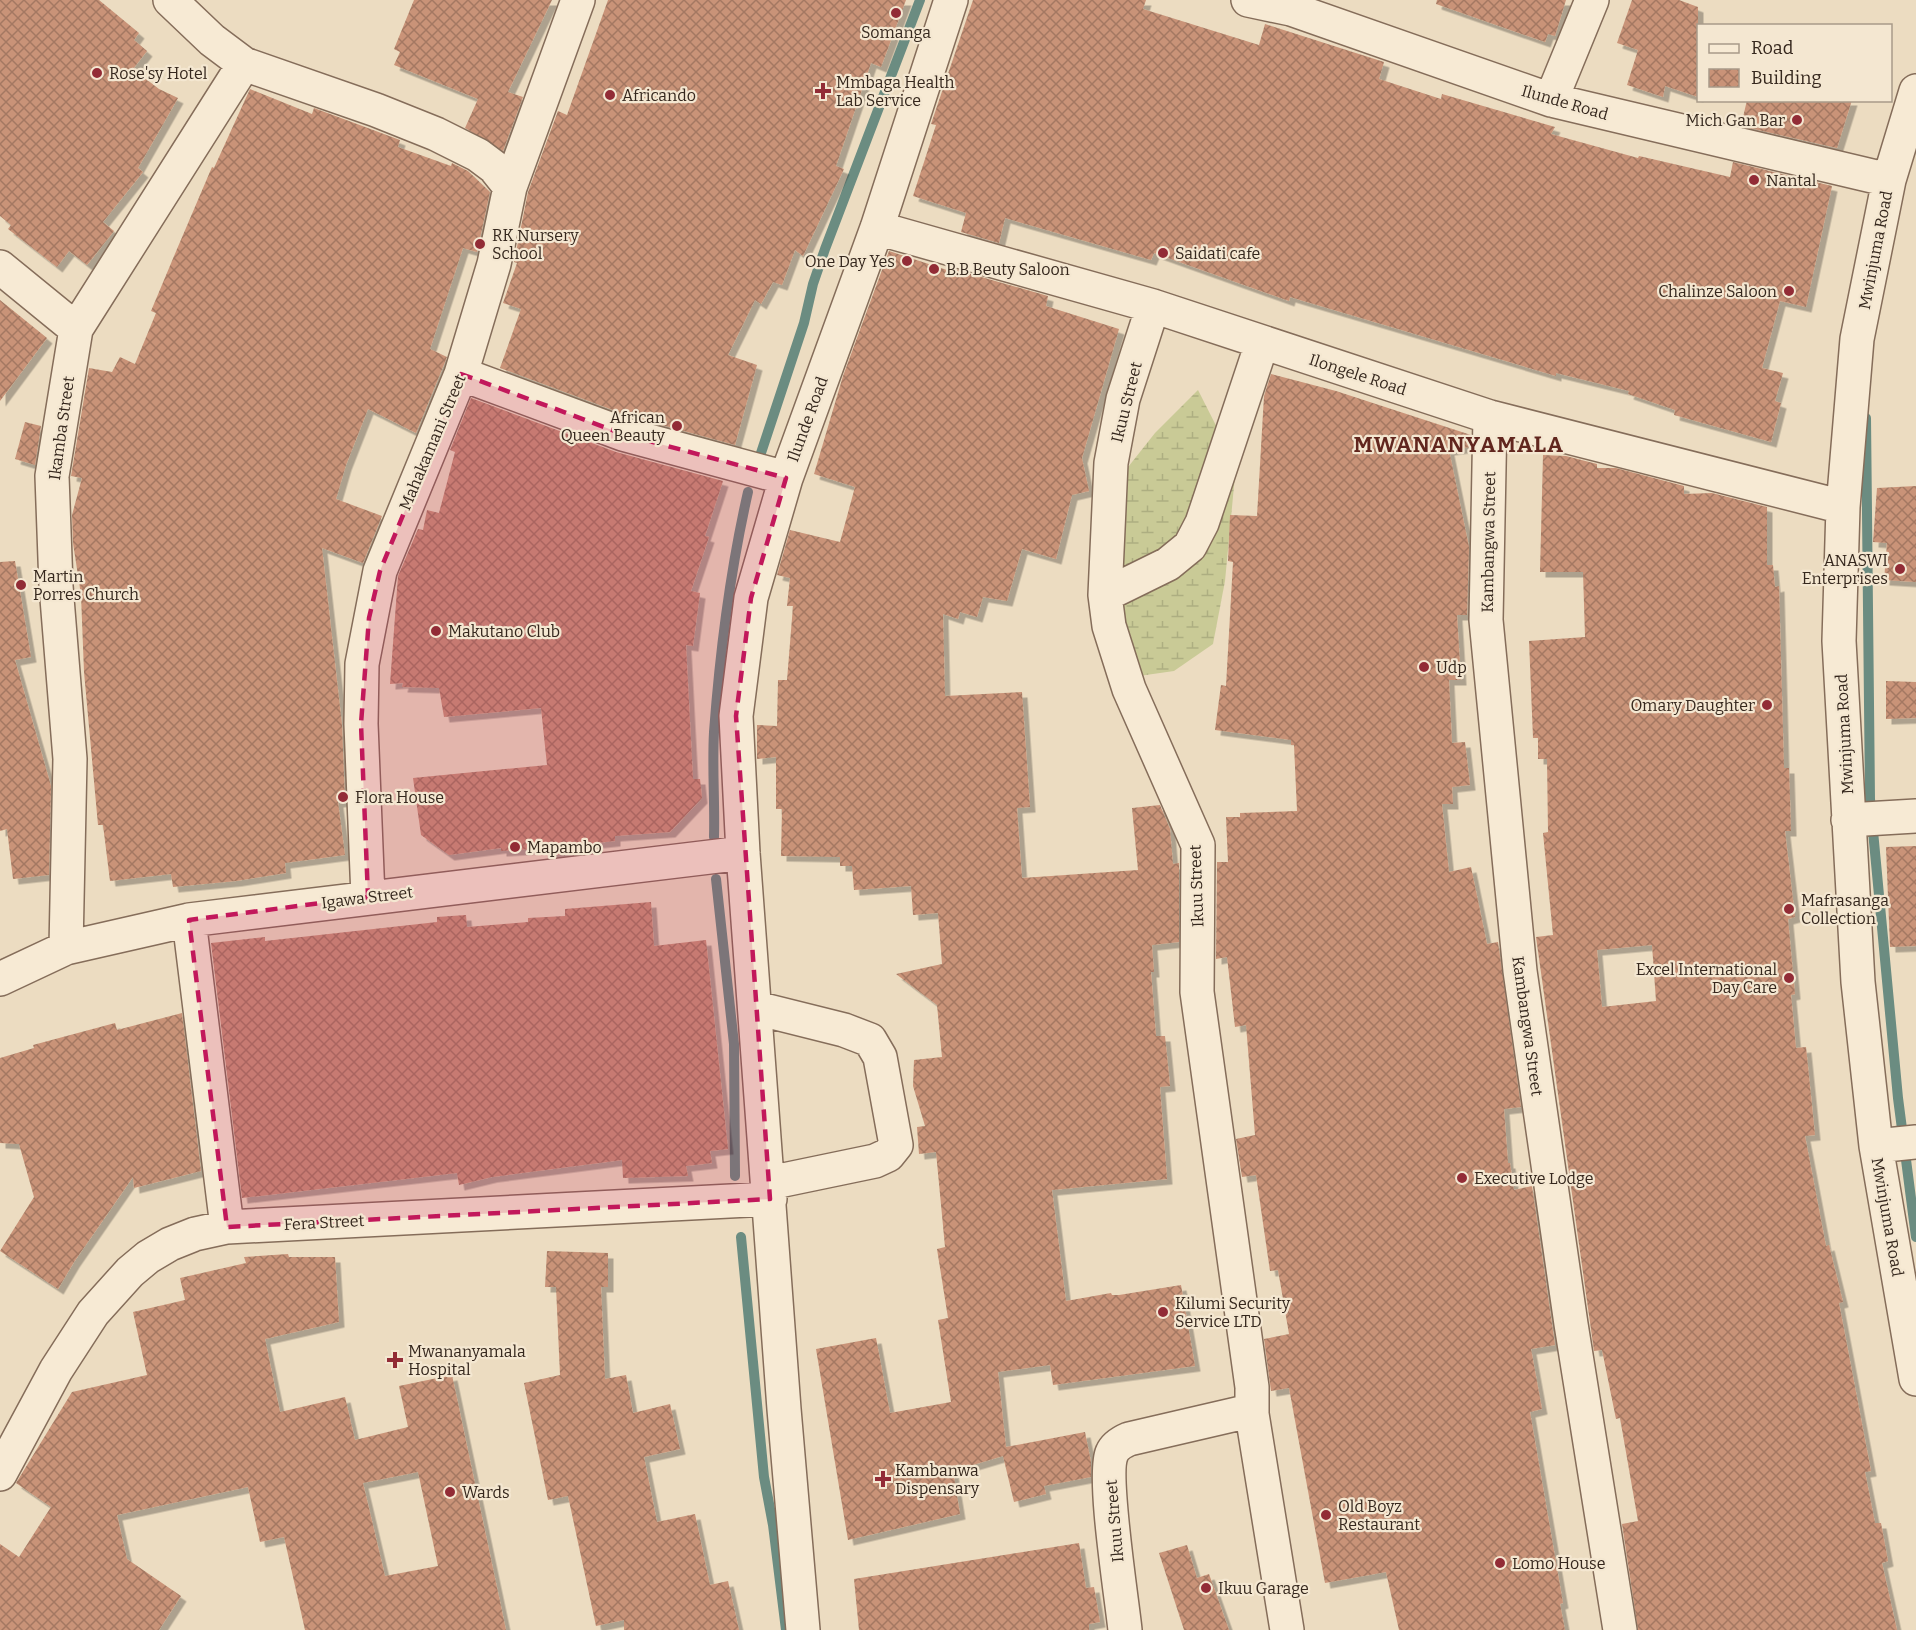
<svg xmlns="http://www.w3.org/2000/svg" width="1916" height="1630" font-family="Bitter,serif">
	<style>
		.wetland { fill: url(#wetland-marsh) }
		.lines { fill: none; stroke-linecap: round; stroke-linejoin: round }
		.stream { stroke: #6b8c81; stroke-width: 10 }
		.building { fill: url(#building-cross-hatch); fill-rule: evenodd; filter: url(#shadow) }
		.minor-casing { stroke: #856d5a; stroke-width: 36 }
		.minor { stroke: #f7ead4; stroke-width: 33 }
		.marked { fill: #c2185b; fill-opacity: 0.2; stroke: #c2185b; stroke-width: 4.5; stroke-dasharray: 12 8; stroke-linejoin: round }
		.poi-dot { fill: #922c36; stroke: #f4e7d1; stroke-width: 2 }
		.labels { text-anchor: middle; stroke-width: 4.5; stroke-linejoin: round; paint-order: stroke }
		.poi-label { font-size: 16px; fill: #35271d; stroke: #f4e7d1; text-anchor: start }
		.street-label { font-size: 16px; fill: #35271d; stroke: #f4e7d1 }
		.district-label { font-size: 22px; font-weight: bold; letter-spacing: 1.5px; fill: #61261e; stroke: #f4e7d1 }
	</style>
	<defs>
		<pattern id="wetland-marsh" width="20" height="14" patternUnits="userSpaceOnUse" patternTransform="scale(1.5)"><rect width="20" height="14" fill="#c9ca96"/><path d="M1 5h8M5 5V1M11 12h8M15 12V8" fill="none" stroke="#adae81"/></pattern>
		<pattern id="building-cross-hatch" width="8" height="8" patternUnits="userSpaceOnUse" patternTransform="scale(1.5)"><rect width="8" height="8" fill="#c99378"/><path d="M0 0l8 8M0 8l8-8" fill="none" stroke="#a47862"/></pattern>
		<filter id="shadow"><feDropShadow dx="5.5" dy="5.5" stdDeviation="0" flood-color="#0004"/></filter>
	</defs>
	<rect width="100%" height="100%" fill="#ecdcc1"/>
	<path class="wetland" d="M1198,390L1236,465L1225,581L1213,644L1174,671L1139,676L1123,635L1117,481L1155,433Z"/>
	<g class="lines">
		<path class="stream" d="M1866,418L1870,799L1898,1098L1916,1237
			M759,459L804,323L813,284L825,249L920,0
			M714,837C715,802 712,767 714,732C720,651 730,571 748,492
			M716,879L734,1044L735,1176
			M741,1237L764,1477L773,1525L786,1630"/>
	</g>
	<path class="building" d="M0,0H99L139,33L134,40L147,51L133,69L159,89L178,98L138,168L143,172L103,222L114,231L87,265L69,251L57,267L8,229L11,225L0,216Z
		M414,0H552L508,92L523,97L503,151L465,128L478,99L394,65L400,52L394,49Z
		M608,0H906L881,67L871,63L836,166L844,169L803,256L795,250L782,285L773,282L761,304L755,300L728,355L757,365L735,445L629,416L500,368L521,309L503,303L517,263L514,262L528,192L558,111L567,115Z
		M973,0H1146L1143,9L1259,45L1265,24L1384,62L1379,79L1441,99L1442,94L1555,127L1551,134L1638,158L1639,156L1730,177L1733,162L1832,186L1806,307L1780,301L1762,368L1783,373L1775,401L1781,403L1771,442L1674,415L1675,410L1628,394L1629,391L1556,373V376L1290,297L1289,301L1154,253L1151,260L1005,218L999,243L961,232L966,213L913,196L936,125L931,124Z
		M1437,0H1566L1555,36L1548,34L1545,42L1436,4Z
		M1632,0H1679L1698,7V97L1665,86L1663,97L1627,85L1638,50L1617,43Z
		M250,89L312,114L314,108L400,140L398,147L451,166L452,163L468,171L490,192L477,252L463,248L430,349L447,357L416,433L368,409L346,465L336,499L382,516L363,563L322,548L342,725L345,801L338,802L345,855L285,863L286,873L236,881L173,887L171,874L110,881L103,825H98L84,672L81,595L73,543L72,515L82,478L71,476L89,368L112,372L120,357L135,364L156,313L151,311L177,249L212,167L214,168Z
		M1747,100H1852L1837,148L1741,126Z
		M889,251L950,271V268L1048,296L1046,306L1119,329L1082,458L1089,491L1072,495L1056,559L1022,549L1007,601L983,597L977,617L960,612L958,619L943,614L945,696L1022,692L1030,807L1017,808L1022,878L1138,870L1132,808L1160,805L1170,829L1173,864L1179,863V942L1152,945L1154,972H1151L1156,1036H1165L1170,1086L1160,1087L1167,1179L1052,1190L1066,1301L1111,1293L1112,1295H1119L1181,1285L1195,1366L1053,1385L1050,1365L998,1372L1006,1447L1085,1432L1091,1462V1477L1044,1486L1046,1494L1014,1502L1003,1456L953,1471L960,1514L848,1540L816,1349L876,1338L890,1413L951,1402L938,1320L948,1318L937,1249L945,1247L936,1152L919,1154L917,1127L925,1126L913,1086L914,1060L942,1057L937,1005L896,974L942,964L938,913L913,915L911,886L854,890L852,866H840V857L781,856L782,809H776V757L757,759V725L777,726L778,680H787L793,606H787L790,578L777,575L790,530L840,542L855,487L814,474L843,376Z
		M0,300L47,338L0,401Z
		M1271,374L1336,391L1471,435V447L1449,450L1469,547L1467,615H1457L1461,680H1449L1452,743L1465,742L1470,785L1452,787L1453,804H1442L1449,872L1471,867L1487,944L1498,942L1521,1107L1504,1109L1508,1163H1510L1514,1190L1532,1186L1555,1345L1531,1349L1542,1409L1530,1412L1563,1603L1560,1604L1565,1630H1399L1386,1572L1325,1583L1289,1388L1271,1391L1264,1339L1289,1334L1278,1270L1270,1271L1256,1175L1242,1177L1236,1139L1255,1135L1246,1025L1235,1027L1227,957L1216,959L1217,862H1228L1226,817H1240V813L1297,811L1294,745H1291V740L1215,730L1221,685L1226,686L1233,562L1228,561L1230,515L1257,516L1264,396Z
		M471,398L616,452L723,481L705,536L709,537L691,591L700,593L693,646L686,645L693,779H700L702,798L670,832L615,836V841L596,843L597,852L550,855V848L501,851V848L449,855L421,835L413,778L547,765L541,708L444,717L439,688L402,687L403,683L390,684L398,576L418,529L423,530L427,510L439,513L455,452L450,450Z
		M25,422L41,426L35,465L15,459Z
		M1543,455L1566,456L1597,464V468H1616L1684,486V494L1712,493L1767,507V565H1773L1775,587L1779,586L1784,768H1789L1791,831H1785L1795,917L1788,919L1795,994L1791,995L1796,1048L1806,1047L1815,1135L1805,1136L1826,1246L1829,1245L1843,1302L1839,1303L1871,1471L1865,1472L1875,1523H1881L1888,1561L1882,1563L1897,1630H1638L1622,1524L1638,1521L1620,1418L1616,1419L1602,1350L1594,1351L1536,937L1553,935L1543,833L1548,832L1547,759H1538V738H1533L1529,641L1585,637L1583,572H1540ZM1652,945L1656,1001L1602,1007L1597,950Z
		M1916,486V582L1884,580L1887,543L1873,542L1877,488Z
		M15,561L31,657L15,660L51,786L49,875L13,879L7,829L0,831V562Z
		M1886,681L1916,682V718L1886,719Z
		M1916,846V946L1890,947L1886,847Z
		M651,902L654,946L706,940L728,1149L710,1151L712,1163L686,1166L688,1176L623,1178L622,1160L492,1177L459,1185L457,1173L242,1198L211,943L265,937V941L437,922V917L466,915L467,927L528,922V918L565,916V909Z
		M182,1013L201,1171L134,1188L133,1177L74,1262L58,1289L0,1251L34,1197L19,1144L0,1143V1058L34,1048L33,1045L115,1023L117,1030Z
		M547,1251L608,1253V1287H601L605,1379L626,1375L633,1413L670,1404L680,1449L644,1457L657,1522L695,1514L710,1585L728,1581L739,1630H624V1620L596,1626L568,1496L548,1500L524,1383L560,1375L556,1287H545Z
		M288,1254L289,1257H335L339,1322L265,1339L280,1412L345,1397L355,1440L408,1427L399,1386L452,1375L506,1630H305L284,1537L260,1542L248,1487L117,1515L127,1559L181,1596L159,1630H0V1544L19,1557L51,1507L16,1483L72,1392L147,1375L133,1312L185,1300L180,1278L246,1263L244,1257ZM418,1472L438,1566L385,1576L363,1483Z
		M1079,1543L1086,1588L1094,1587L1100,1622L1089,1624V1630H859L854,1579Z
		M1187,1545L1197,1578L1209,1574L1229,1630H1184L1159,1553Z"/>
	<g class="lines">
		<g class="minor-casing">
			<path id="minor" d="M170,0L212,40L244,64L376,110L436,134L478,155L494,167L510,187
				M1248,0L1291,9L1551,100L1889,180
				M1916,91L1889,180L1857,339L1843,507L1839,641L1858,982L1876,1146L1916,1379
				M1551,100L1592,0
				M877,228L1153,306L1490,417L1843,507
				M0,267L76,329
				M1153,306L1123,399L1111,463L1105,595L1109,626L1129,689L1198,845L1197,992L1252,1387V1414L1287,1630
				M461,374L623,434L786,478
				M1490,417L1486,620L1520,971L1571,1324L1620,1630
				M1105,595L1168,564L1190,546L1202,523L1262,343
				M1848,820L1916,816
				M368,897L361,724L362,664L380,571L461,374L494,264L510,187L578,0
				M189,920L227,1227
				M66,948L70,759L56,586L52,476L76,329L244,64
				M0,979L66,948L189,920L743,853
				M756,1008L844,1030L870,1040L880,1057L896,1145L888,1155L875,1161L769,1183
				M1876,1146L1916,1142
				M0,1474L56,1370L93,1313L130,1272L148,1257L170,1244L195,1234L227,1227L770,1199
				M803,1630L784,1409L743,853L736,716L751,598L786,478L877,228L951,0
				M1125,1630C1122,1600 1102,1474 1112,1453C1115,1446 1122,1442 1129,1439L1241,1413L1252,1414"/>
		</g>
		<use href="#minor" class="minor"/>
	</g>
	<path class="marked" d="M461,374L623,434L786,478L751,598L736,716L770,1199L227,1227L189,920L368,897L361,724L369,618L380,571Z"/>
	<g class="poi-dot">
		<circle cx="896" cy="13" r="6"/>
		<circle cx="97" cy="73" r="6"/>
		<path d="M820 82h6v6h6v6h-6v6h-6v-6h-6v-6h6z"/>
		<circle cx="610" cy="95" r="6"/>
		<circle cx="1797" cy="120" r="6"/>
		<circle cx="1754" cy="180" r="6"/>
		<circle cx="480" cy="244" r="6"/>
		<circle cx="1163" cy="253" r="6"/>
		<circle cx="907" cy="261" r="6"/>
		<circle cx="934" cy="269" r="6"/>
		<circle cx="1789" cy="291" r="6"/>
		<circle cx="677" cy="426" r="6"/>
		<circle cx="1900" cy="569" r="6"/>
		<circle cx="21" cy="585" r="6"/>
		<circle cx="436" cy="631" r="6"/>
		<circle cx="1424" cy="667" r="6"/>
		<circle cx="1767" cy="705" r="6"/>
		<circle cx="343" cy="797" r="6"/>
		<circle cx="515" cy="847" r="6"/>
		<circle cx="1789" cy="909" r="6"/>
		<circle cx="1789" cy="978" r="6"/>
		<circle cx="1462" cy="1178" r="6"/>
		<circle cx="1163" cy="1312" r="6"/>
		<path d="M392 1351h6v6h6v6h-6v6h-6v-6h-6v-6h6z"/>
		<path d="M880 1470h6v6h6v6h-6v6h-6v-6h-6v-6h6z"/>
		<circle cx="450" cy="1492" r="6"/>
		<circle cx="1326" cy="1515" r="6"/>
		<circle cx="1500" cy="1563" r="6"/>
		<circle cx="1206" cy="1588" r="6"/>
	</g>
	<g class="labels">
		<g class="poi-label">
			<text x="896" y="38" text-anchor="middle">Somanga</text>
			<text x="109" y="79">Rose'sy Hotel</text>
			<text x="836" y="88">Mmbaga Health<tspan x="836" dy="18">Lab Service</tspan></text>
			<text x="622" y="101">Africando</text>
			<text x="1785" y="126" text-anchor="end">Mich Gan Bar</text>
			<text x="1766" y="186">Nantal</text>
			<text x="492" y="241">RK Nursery<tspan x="492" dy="18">School</tspan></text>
			<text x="1175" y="259">Saidati cafe</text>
			<text x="895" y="267" text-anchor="end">One Day Yes</text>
			<text x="946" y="275">B.B Beuty Saloon</text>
			<text x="1777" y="297" text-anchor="end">Chalinze Saloon</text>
			<text x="665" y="423" text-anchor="end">African<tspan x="665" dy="18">Queen Beauty</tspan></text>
			<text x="1888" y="566" text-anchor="end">ANASWI<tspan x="1888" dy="18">Enterprises</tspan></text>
			<text x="33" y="582">Martin<tspan x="33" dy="18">Porres Church</tspan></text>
			<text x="448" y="637">Makutano Club</text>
			<text x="1436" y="673">Udp</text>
			<text x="1755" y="711" text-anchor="end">Omary Daughter</text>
			<text x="355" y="803">Flora House</text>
			<text x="527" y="853">Mapambo</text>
			<text x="1801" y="906">Mafrasanga<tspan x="1801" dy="18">Collection</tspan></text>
			<text x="1777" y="975" text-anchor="end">Excel International<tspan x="1777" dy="18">Day Care</tspan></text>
			<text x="1474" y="1184">Executive Lodge</text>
			<text x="1175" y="1309">Kilumi Security<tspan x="1175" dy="18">Service LTD</tspan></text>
			<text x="408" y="1357">Mwananyamala<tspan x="408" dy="18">Hospital</tspan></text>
			<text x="895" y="1476">Kambanwa<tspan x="895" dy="18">Dispensary</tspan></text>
			<text x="462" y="1498">Wards</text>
			<text x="1338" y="1512">Old Boyz<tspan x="1338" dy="18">Restaurant</tspan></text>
			<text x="1512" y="1569">Lomo House</text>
			<text x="1218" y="1594">Ikuu Garage</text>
		</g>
		<g class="street-label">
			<text transform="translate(1565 102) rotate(16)" y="6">Ilunde Road</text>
			<text transform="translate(1875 250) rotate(-79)" y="6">Mwinjuma Road</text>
			<text transform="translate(1358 374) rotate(18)" y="6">Ilongele Road</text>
			<text transform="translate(1126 402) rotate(-76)" y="6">Ikuu Street</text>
			<text transform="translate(807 419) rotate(-70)" y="6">Ilunde Road</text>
			<text transform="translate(61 428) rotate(-82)" y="6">Ikamba Street</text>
			<text transform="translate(432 442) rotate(-67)" y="6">Mahakamani Street</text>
			<text transform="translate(1488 542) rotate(-89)" y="6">Kambangwa Street</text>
			<text transform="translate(1844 734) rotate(-93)" y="6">Mwinjuma Road</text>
			<text transform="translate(1196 886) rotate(-92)" y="6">Ikuu Street</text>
			<text transform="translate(367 897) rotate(-7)" y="6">Igawa Street</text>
			<text transform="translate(1528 1026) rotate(82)" y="6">Kambangwa Street</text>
			<text transform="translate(1888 1217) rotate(80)" y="6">Mwinjuma Road</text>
			<text transform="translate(324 1222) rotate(-3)" y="6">Fera Street</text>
			<text transform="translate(1114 1521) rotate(-95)" y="6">Ikuu Street</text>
		</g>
		<g class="district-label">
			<text x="1459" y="452">MWANANYAMALA</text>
		</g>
	</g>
	<rect x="1697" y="24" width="195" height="78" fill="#f4e7d1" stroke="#a89a89" stroke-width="1.5"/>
	<rect x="1709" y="44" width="30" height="9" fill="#f7ead4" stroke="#a89a89" stroke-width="1.5"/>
	<text x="1751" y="54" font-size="18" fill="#35271d">Road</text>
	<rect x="1709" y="69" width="30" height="18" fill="url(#building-cross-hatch)" stroke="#a89a89" stroke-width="1.5"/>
	<text x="1751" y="84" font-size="18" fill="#35271d">Building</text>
</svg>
